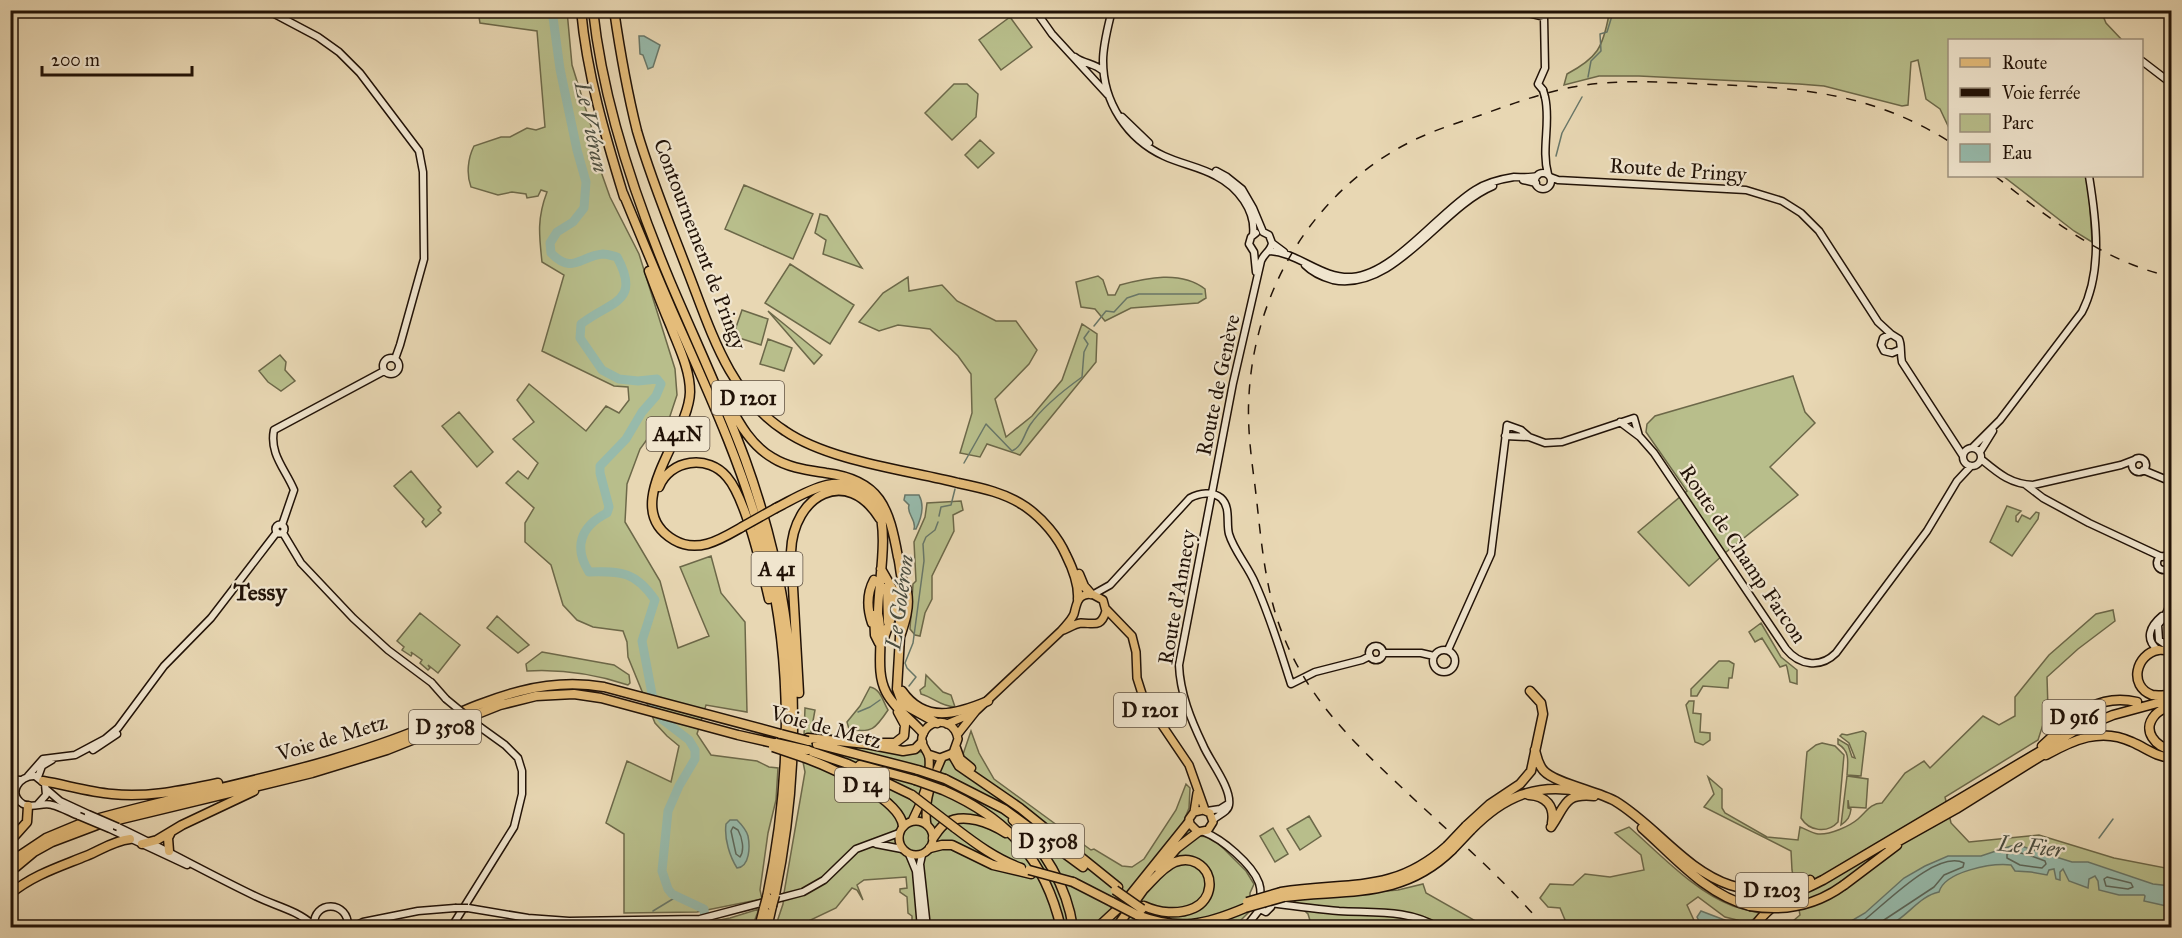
<svg xmlns="http://www.w3.org/2000/svg" width="2182" height="938" font-family="'IM FELL Great Primer',serif">
	<style>
		.green { fill: #b8be8b; stroke: #6c6849; stroke-width: 1.5 }
		.water { fill: #97baab; stroke: #687769; stroke-width: 1.5 }
		.lines { fill: none; stroke-linecap: round; stroke-linejoin: round }
		.shore { stroke: #5c6659; stroke-width: 1.5 }
		.stream { stroke: #687769; stroke-width: 1.5 }
		.river { stroke: #97baab; stroke-width: 9 }
		.secondary-casing { stroke: #211207; stroke-width: 9 }
		.primary-casing { stroke: #211207; stroke-width: 10 }
		.highway-casing { stroke: #211207; stroke-width: 11 }
		.secondary { stroke: #f0e5ce; stroke-width: 6 }
		.primary { stroke: #e4bc7a; stroke-width: 7 }
		.highway { stroke: #e4bc7a; stroke-width: 8 }
		.rail { stroke: #211207; stroke-width: 1.5; stroke-dasharray: 10 10; stroke-linecap: butt }
		.secondary-bridge-casing { stroke: #211207; stroke-width: 9; stroke-linecap: butt }
		.highway-bridge-casing { stroke: #211207; stroke-width: 11; stroke-linecap: butt }
		.secondary-bridge { stroke: #f0e5ce; stroke-width: 6 }
		.highway-bridge { stroke: #e4bc7a; stroke-width: 8 }
		.labels { text-anchor: middle; stroke-width: 4.5; stroke-linejoin: round; paint-order: stroke }
		.shield { fill: #f0e5ce; stroke: #5f5143; stroke-width: 1.5 }
		.shield-label { font-size: 20px; font-weight: bold; fill: #211207 }
		.street-label { font-size: 21px; fill: #211207; stroke: #f0e5ce }
		.water-label { font-size: 22px; font-style: italic; fill: #4a4d40; stroke: #f0e5ce }
		.quarter-label { font-size: 24px; font-weight: bold; fill: #211207; stroke: #f0e5ce }
	</style>
	<rect width="100%" height="100%" fill="#e8d7b3"/>
	<filter id="stains"><feTurbulence type="fractalNoise" baseFrequency=".00333" numOctaves="4"/><feColorMatrix values="0 0 0 0 .2 0 0 0 0 .09 0 0 0 0 .02 0 0 0 .5 -.17"/></filter>
	<radialGradient id="worn" r=".72"><stop offset=".6" stop-color="#630" stop-opacity="0"/><stop offset="1" stop-color="#630" stop-opacity=".3"/></radialGradient>
	<path class="green" d="M478,11H567L572,65L592,129V140L599,166L610,197L639,254L675,369L677,395L667,425L656,427L640,449L627,484L625,522L660,581L678,648L709,636L680,567L711,556L721,593L745,622L747,712L706,705L697,734L711,755L757,761L769,767L778,768L776,800L768,833L760,890L762,899L697,912L624,913V834L606,823L627,761L671,782L679,746L667,736L655,723L628,657L627,642L623,631L593,627L577,620L563,605L551,565L525,542V523L534,508L506,483L518,471L528,479L538,463L513,439L534,422L517,400L529,384L586,431L606,406L619,413L629,400L628,387L614,386L542,351L564,275L542,262C539,235 537,218 547,192L541,190L538,196L527,198L526,194L512,192L498,195L471,187C466,174 468,158 474,146L501,137H510L527,128L536,130L545,127L537,31L480,23Z
		M1605,11H2101L2106,23L2122,40H1950L1949,128L1940,109L1926,99L1918,60L1911,62L1908,105L1902,106L1824,86L1799,84L1639,76H1599L1564,85L1567,74C1597,58 1603,48 1609,14Z
		M1010,17L1032,47L1001,70L979,40Z
		M954,84H967L978,94L976,117L952,140L925,113Z
		M980,140L994,153L978,168L965,155Z
		M2003,176H2088L2092,242L2074,231Z
		M744,185L813,214L793,259L725,229Z
		M820,214L827,216L862,268L823,254L826,240L815,233Z
		M790,264L854,305L830,344L765,303Z
		M1098,276L1103,280L1108,295H1115L1120,285C1146,278 1181,270 1205,289L1206,298L1198,303L1131,308L1105,321L1095,309L1081,307L1076,282Z
		M908,277L909,291L942,285L957,301L996,321H1016L1037,350L1029,364L995,399L1006,437L1032,416L1062,380L1082,324L1097,334L1096,362L1020,455L987,444L980,457L960,453L972,413L971,374L958,356L930,329L898,325L879,331L859,322L883,293Z
		M742,310L768,319L761,345L733,336Z
		M768,311L822,355L814,364Z
		M768,339L792,348L784,371L760,364Z
		M280,355L286,362L285,370L295,381L281,391L268,382L259,371Z
		M1793,376L1805,412L1815,423L1770,467L1798,495L1725,553L1689,586L1638,532L1687,491L1646,432L1647,424L1655,416Z
		M459,412L493,452L477,467L442,426Z
		M411,471L441,507L438,510L441,513L426,527L422,522L424,519L394,486Z
		M961,501L963,510L953,515L954,531L932,576V599L925,613L920,636L915,635L910,629L913,584L916,581L914,542L925,517L927,503Z
		M2007,506L2021,511L2016,516V521L2018,522L2022,515L2030,519L2036,512L2039,513L2038,519L2012,556L1990,542Z
		M2113,610L2115,621L2078,649L2047,677L2048,709L2038,740L1945,797L1951,823L1969,842L2039,835L2114,858L2171,869V927H1786L1800,915L1792,870L1791,851L1704,807L1714,794L1708,777L1722,789V808L1725,813L1767,837L1798,840L1800,827C1806,829 1811,833 1818,834C1830,835 1850,826 1858,819C1866,812 1871,803 1882,803L1905,773L1924,761L1930,768L1983,716L1999,725L2015,716V697L2049,655L2096,614Z
		M420,613L460,645L438,673L428,665L430,668L428,670L420,663L422,660L411,652L412,654L411,656L402,650L404,647L397,641Z
		M497,616L529,645L518,653L487,628Z
		M1761,623L1781,657L1797,670V684L1790,682L1787,667L1786,665L1780,667L1762,638L1755,642L1749,632Z
		M542,652L614,665L629,675L630,683L628,685C595,674 561,669 527,671L526,664Z
		M1719,661H1729L1734,664L1732,678H1729L1728,688L1703,686L1697,696H1691V689Z
		M926,675L943,692L951,695L955,707C939,706 935,698 921,694L920,690L925,686Z
		M870,687C881,689 883,702 888,710C876,728 872,734 849,729L847,722L860,706Z
		M1689,701H1694L1693,713L1701,714L1700,732L1710,733V740L1703,745L1695,742L1686,705Z
		M805,708L815,710L811,732L819,735H844L837,741L907,748L960,763L971,731L979,753L994,779L1091,850L1094,849L1122,866L1132,867L1144,859L1176,810L1186,784L1190,788L1189,808L1183,823L1196,836L1212,837L1246,871L1254,884L1250,893V911L1234,927L1136,928L1129,926L1128,928L909,927V922L912,921V916L908,913L907,897L900,892V889L907,888L906,877L864,880L857,885L863,900L857,890L852,888L836,908L796,927L775,928L783,904L784,893L805,772L803,762Z
		M1863,731L1866,733L1861,776L1847,775C1848,761 1850,751 1838,744V739L1848,745L1852,757L1855,758L1849,743L1840,736L1842,734L1847,735Z
		M1822,743L1835,746L1844,755L1838,822C1827,834 1809,831 1801,818L1807,752L1816,745Z
		M1847,776L1868,779L1866,808L1849,807L1848,800V808L1851,809C1850,817 1848,820 1841,825Z
		M1309,816L1321,836L1300,850L1287,829Z
		M1629,827C1659,853 1695,892 1733,906C1741,909 1751,911 1760,913L1749,923L1725,917L1698,897L1687,905L1697,927H1568L1560,908L1548,907L1540,898L1550,884L1573,885L1585,874L1610,877L1644,870L1641,855L1615,833Z
		M1273,828L1288,854L1275,862L1260,836Z
		M1423,884L1426,893L1474,920L1472,928L1315,927L1311,924L1308,914L1292,899L1398,890Z
		M759,909L752,927H684L730,918Z"/>
	<path class="water" d="M639,36H644L660,45L653,67L648,69L643,55L640,54Z
		M905,495H919C925,506 921,519 916,529H914C917,520 906,514 909,505L904,500Z
		M730,820H737C741,824 746,829 748,836C750,846 750,867 737,868C730,857 724,839 726,824Z
		M2011,846H2021L2072,862H2088L2153,884L2171,886V907L2144,901L2145,896L2144,895H2119L2099,890L2098,881L2095,876L2089,879L2088,888L2069,881L2063,869L2060,872V880L2056,879L2054,869L2049,870L2047,875L2031,872L2015,871L2011,865C1992,863 1945,871 1939,892C1918,896 1905,921 1884,927C1872,931 1854,928 1841,927L1865,913L1904,878L1925,866L1948,856H1981Z
		M1701,911L1743,927H1702L1697,917Z"/>
	<g class="lines">
		<path class="shore" d="M733,827L738,830C742,837 745,850 740,857L736,854L731,831Z
			M2012,852C2023,852 2035,857 2045,861L2046,864L2042,868L2020,865L2007,858V854Z
			M2107,877L2131,883L2133,887L2128,889L2106,886L2104,879Z
			M1854,928C1877,913 1935,848 1964,863L1963,867L1944,875L1934,887L1884,920L1882,928"/>
		<path class="stream" d="M1588,77L1591,61L1601,51L1600,34L1607,32L1611,19L1616,10
			M1556,156L1562,133L1582,97
			M1094,326L1106,311L1114,312L1127,298L1139,294H1202
			M964,463L986,424L1012,451C1023,446 1024,434 1030,425C1043,406 1064,390 1082,377L1084,352L1088,344L1084,338L1089,331
			M939,516L941,507L951,505L955,489
			M909,686L916,677L907,668L905,663L913,643L924,561L923,544L926,537L935,530L938,522
			M858,712L870,707L880,700
			M2099,838L2113,819
			M653,911L676,897"/>
		<path class="river" d="M552,10L560,69L577,150L586,182L584,208L573,222L557,232L550,243L551,253C572,275 580,256 603,254C607,254 613,256 617,257C642,303 610,301 581,324L580,338L602,370L619,379L638,381L657,379L661,384L656,396L642,412L626,439L600,466V473L609,507L607,513C581,526 573,547 589,572C622,571 636,572 655,600L642,641L655,710L663,720L689,740L695,750V759L679,786L668,811L662,871L668,889L672,894L704,909L706,928"/>
		<g class="secondary-casing">
			<path id="secondary" d="M267,10L318,37L339,52L360,73L419,151L423,172L424,259L400,345L395,359
				M1035,10L1052,34L1108,95
				M1112,10C1108,27 1103,44 1103,61C1103,102 1127,139 1164,156C1181,164 1200,167 1216,176C1238,187 1256,211 1253,235
				M1515,10L1544,17L1545,68L1538,84L1543,90
				M1075,57C1084,64 1095,63 1103,71
				M2142,61L2172,84
				M1545,97C1551,122 1541,149 1548,174
				M1122,117L1149,143
				M1216,171L1227,177L1242,189L1253,208L1263,232L1269,235L1272,243L1284,252
				M1535 181a8 8 0 1 1 16 0a8 8 0 1 1-16 0Z
				M1550,177L1558,180L1746,190L1782,201L1801,213L1819,231L1878,322L1891,334
				M1523,180L1536,183
				M1256,233L1251,237L1249,244L1254,252L1256,272
				M1269,251C1298,252 1321,279 1352,277C1394,274 1438,213 1475,190C1486,183 1501,179 1514,177C1522,177 1530,178 1537,176
				M1305,265C1313,273 1322,277 1333,280C1395,292 1440,208 1493,186
				M1899,350L1892,353L1884,351L1881,345L1883,338L1891,334L1899,339C1902,345 1900,353 1902,362L1963,456
				M383 366a8 8 0 1 1 16 0a8 8 0 1 1-16 0Z
				M1620,422L1640,437L1654,453L1786,649C1799,665 1820,669 1836,653L1927,531L1957,481L1971,466
				M1505,436L1529,437L1545,443L1562,442L1634,418L1639,436
				M1973,447L2000,420L2082,312C2103,271 2096,219 2089,176
				M1963 457a9 9 0 1 1 18 0a9 9 0 1 1-18 0Z
				M1980,452L1993,431
				M2132 465a7 7 0 1 1 14 0a7 7 0 1 1-14 0Z
				M1981,459C1998,473 2010,484 2033,485L2121,465L2134,460
				M2143,470L2172,482
				M2026,485L2043,498L2089,523L2162,557
				M275.5 529a4.5 4.5 0 1 1 9 0a4.5 4.5 0 1 1-9 0Z
				M282,525L294,490C286,470 269,454 274,430L384,371
				M283,533L301,563L353,618L388,650L432,683
				M2157 563a7 7 0 1 1 14 0a7 7 0 1 1-14 0Z
				M1094,594L1110,585L1190,498C1199,493 1213,491 1221,498C1231,507 1226,523 1229,534C1234,551 1248,566 1255,583C1270,616 1280,650 1291,684L1315,672L1362,660L1370,656
				M2172,600L2165,616L2158,625L2159,640L2172,649
				M1369 653a7 7 0 1 1 14 0a7 7 0 1 1-14 0Z
				M1433 661a11 11 0 1 1 22 0a11 11 0 1 1-22 0Z
				M1448,650L1491,554L1507,425L1521,430L1529,437
				M2158,650C2144,639 2150,626 2162,616
				M1383,653H1421L1434,656
				M431,682L446,699
				M93,750L117,734
				M28,776L43,759L75,755L105,739L118,728L164,666L211,618L277,532
				M38,777L42,766L52,760
				M10,779L20,780
				M46,789L60,801L88,814
				M38,804L46,795L45,784L35,776C19,775 7,794 23,804C32,809 43,802 52,805C61,807 71,813 79,816
				M1207,811L1220,809L1228,804
				M1213,820C1218,815 1228,812 1229,805C1232,788 1209,760 1203,745C1191,720 1180,693 1179,665L1233,383L1261,261C1264,253 1271,251 1272,243
				M118,827C165,849 209,874 255,896C275,906 297,910 313,925
				M110,829L187,865
				M1204,832C1222,839 1252,864 1259,883C1261,889 1261,895 1260,902
				M876,844L902,849
				M909,854L916,871L921,928
				M922,855L920,864L927,928
				M1260,903V909L1266,912L1271,907L1268,902
				M1270,903C1293,906 1316,909 1339,911C1374,913 1409,909 1439,928
				M468,908L528,918L569,921L700,919L803,892L824,880L856,849L899,833
				M314,927C312,899 350,900 348,928
				M351,928L363,922L418,911L455,908
				M451,928L514,827L522,794V771L518,758L505,745L480,727
				M1245,928L1260,909"/>
		</g>
		<g class="primary-casing">
			<path id="primary" d="M1106,609L1132,636L1136,652L1137,678L1143,697L1189,765L1205,810
				M2158,650L2172,651
				M947,724L973,713
				M957,735L976,711L1061,631C1065,626 1071,621 1074,614C1077,603 1077,594 1092,594L1103,600L1106,611C1101,628 1094,623 1081,623C1074,624 1067,629 1061,631
				M1194,812L1203,810L1210,813L1213,822L1208,830L1198,832L1190,824L1189,819L1194,812L1197,793
				M899 838a17 17 0 1 1 34 0a17 17 0 1 1-34 0Z
				M912,821C921,804 931,778 929,758C928,750 920,746 922,737C925,725 937,719 948,724C954,727 957,732 958,739L953,753L940,758L928,754
				M927,825C923,804 933,776 942,758"/>
		</g>
		<g class="highway-casing">
			<path id="highway" d="M581,10C587,75 605,135 624,197
				M593,10C603,103 634,195 670,281C695,340 723,399 745,459C798,605 806,744 775,895
				M614,10C620,51 627,91 637,131C651,179 670,225 688,272C711,331 729,395 785,431C829,461 906,470 958,483C982,488 1006,493 1026,507C1043,519 1058,537 1066,555C1073,569 1079,584 1078,599
				M623,193C639,232 655,271 672,310C706,387 742,464 764,547C794,662 791,782 767,897
				M649,271C656,290 663,308 671,327C679,348 690,369 690,392C689,437 617,507 674,540C698,554 721,539 742,527
				M726,399C738,421 750,445 773,458C789,468 808,470 826,473C881,480 889,508 898,557C900,564 900,572 902,579C904,583 907,587 907,592C910,607 905,622 900,637
				M659,487C664,474 676,465 690,463C704,461 718,466 727,477C746,499 762,569 769,599
				M776,508C792,500 809,489 827,485C845,481 871,488 878,507C889,535 878,584 878,614C885,639 874,669 886,692C894,708 912,720 923,733
				M881,569L893,590L892,615L883,641
				M1079,574L1084,586L1091,594
				M900,581V637L897,689L901,700L908,707L937,723
				M887,587L888,622
				M874,615L875,635L879,643
				M872,623C867,608 867,593 874,580
				M2158,650C2136,654 2128,686 2152,695C2158,696 2165,695 2172,695
				M902,691C925,724 957,714 988,701
				M799,693L791,552C793,495 847,465 880,519
				M2172,705C2166,708 2159,710 2155,715C2141,731 2156,747 2172,750
				M808,738L867,744L903,751L915,749L922,742
				M883,743H895L904,736L905,725L898,712
				M817,744L918,770
				M2042,746C2071,720 2094,692 2137,702
				M956,748L960,759L971,768
				M807,750L848,764L912,795
				M1535,750C1537,757 1538,765 1544,771C1555,783 1597,791 1615,801C1655,825 1685,870 1730,885C1758,894 1783,891 1810,880
				M952,754L959,766L1020,808L1118,887
				M2046,755C2073,740 2101,727 2132,742C2146,748 2156,757 2172,758
				M808,759C832,768 900,799 903,826
				M860,765L915,780
				M945,779L1004,809L1083,867
				M43,781C66,785 89,792 112,794C148,798 183,790 218,783
				M943,790C1007,818 1045,859 1061,928
				M1529,795C1546,796 1555,806 1552,823
				M1013,820C1044,848 1067,886 1073,928
				M1466,826L1490,804L1520,784L1531,771L1543,714L1541,703L1530,691
				M1551,827C1566,806 1563,793 1594,796
				M955,828C976,844 996,859 1021,868
				M1642,828C1675,857 1706,895 1750,906
				M1471,830C1503,797 1536,782 1583,792
				M933,838C937,833 940,827 946,823C964,812 990,823 1006,833
				M10,841L27,822L28,806
				M142,844L157,840L182,825L254,791
				M1890,846L1956,809L2049,751
				M930,848L942,845H952L993,865L1031,874
				M169,851L168,838L171,832
				M10,862L46,838L82,823C164,799 248,784 330,760C360,751 391,741 420,729C481,704 536,675 604,687L781,734
				M1159,869L1177,848L1198,832
				M10,872L34,852L52,842L97,825L312,773L387,750L500,705L536,696L574,694L601,698L738,735L773,743
				M1073,882L1112,902
				M1844,885L1897,845
				M1144,889C1153,880 1163,867 1175,862C1183,859 1190,859 1197,863C1216,874 1212,900 1194,908C1178,915 1159,913 1144,906
				M1281,892C1347,881 1392,895 1447,846
				M10,894C33,875 59,867 86,856C101,850 113,841 130,839
				M1284,897C1348,889 1402,899 1452,850
				M1137,915C1179,931 1205,925 1245,908
				M1757,923C1774,900 1798,893 1823,880L2076,730L2113,715L2172,699
				M759,928L764,908
				M767,928L772,906
				M1097,928L1123,904L1189,822
				M1116,928L1146,886"/>
		</g>
		<use href="#secondary" class="secondary"/>
		<use href="#primary" class="primary"/>
		<use href="#highway" class="highway"/>
		<path class="rail" d="M1995,176C2050,219 2102,261 2172,277
			M1545,928C1501,875 1447,831 1398,784C1350,739 1308,698 1283,635C1264,588 1261,536 1255,486C1251,456 1247,426 1249,395C1255,287 1316,188 1414,140C1435,130 1457,123 1478,116C1509,105 1541,93 1573,87C1615,79 1659,82 1702,84C1796,88 1867,90 1950,142"/>
		<g class="secondary-bridge-casing">
			<path id="secondary-bridge" d="M1543,90L1545,97
				M446,699L480,727
				M88,814L118,827
				M79,816L110,829
				M455,908H468"/>
		</g>
		<g class="highway-bridge-casing">
			<path id="highway-bridge" d="M742,527L776,508
				M781,734L808,741
				M776,743L807,750
				M773,747L808,759
				M918,770L945,779
				M915,780L943,790
				M912,795L955,828
				M1447,846L1466,826
				M1452,850L1471,830
				M1029,870L1073,882
				M1115,890L1142,909
				M1112,902L1137,915
				M1247,902L1281,892
				M772,906L775,895
				M1750,906C1785,912 1815,906 1844,885
				M764,908L767,897
				M1245,908L1284,897"/>
		</g>
		<use href="#secondary-bridge" class="secondary-bridge"/>
		<use href="#highway-bridge" class="highway-bridge"/>
	</g>
	<g class="labels">
		<g class="shield">
			<rect x="712" y="381" width="72" height="34" rx="4.5"/>
			<rect x="646.5" y="417" width="63" height="34" rx="4.5"/>
			<rect x="751.5" y="552" width="51" height="34" rx="4.5"/>
			<rect x="1114" y="693" width="72" height="34" rx="4.5"/>
			<rect x="2042.5" y="700" width="63" height="34" rx="4.5"/>
			<rect x="409" y="710" width="72" height="34" rx="4.5"/>
			<rect x="835" y="768" width="54" height="34" rx="4.5"/>
			<rect x="1012" y="824" width="72" height="34" rx="4.5"/>
			<rect x="1736" y="873" width="72" height="34" rx="4.5"/>
		</g>
		<g class="shield-label">
			<text x="748" y="405">D 1201</text>
			<text x="678" y="441">A41N</text>
			<text x="777" y="576">A 41</text>
			<text x="1150" y="717">D 1201</text>
			<text x="2074" y="724">D 916</text>
			<text x="445" y="734">D 3508</text>
			<text x="862" y="792">D 14</text>
			<text x="1048" y="848">D 3508</text>
			<text x="1772" y="897">D 1203</text>
		</g>
		<g class="street-label">
			<text transform="translate(1678 170) rotate(4)" y="7">Route de Pringy</text>
			<text transform="translate(700 244) rotate(69)" y="7">Contournement de Pringy</text>
			<text transform="translate(1218 385) rotate(-78)" y="7">Route de Genève</text>
			<text transform="translate(1743 554) rotate(56)" y="7">Route de Champ Farcon</text>
			<text transform="translate(1177 597) rotate(-80)" y="7">Route d'Annecy</text>
			<text transform="translate(826 727) rotate(15)" y="7">Voie de Metz</text>
			<text transform="translate(332 738) rotate(-17)" y="7">Voie de Metz</text>
		</g>
		<g class="water-label">
			<text transform="translate(592 127) rotate(78)" y="8">Le Viéran</text>
			<text transform="translate(899 602) rotate(-82)" y="8">Le Goléron</text>
			<text transform="translate(2031 846) rotate(6)" y="8">Le Fier</text>
		</g>
		<g class="quarter-label">
			<text x="260" y="600">Tessy</text>
		</g>
	</g>
	<rect width="2182" height="938" fill="none" stroke="#e8d7b3" stroke-width="36"/>
	<rect x="12" y="12" width="2158" height="914" fill="none" stroke="#211207" stroke-width="3"/>
	<rect x="18" y="18" width="2146" height="902" fill="none" stroke="#211207" stroke-width="1.5"/>
	<rect x="1948" y="39" width="195" height="138" fill="#f0e5ce" stroke="#9d917e" stroke-width="1.5"/>
	<rect x="1960" y="58" width="30" height="9" fill="#e4bc7a" stroke="#9d917e" stroke-width="1.5"/>
	<text x="2002" y="69" font-size="18" fill="#211207">Route</text>
	<rect x="1960" y="88" width="30" height="9" fill="#211207" stroke="#9d917e" stroke-width="1.5"/>
	<text x="2002" y="99" font-size="18" fill="#211207">Voie ferrée</text>
	<rect x="1960" y="114" width="30" height="18" fill="#b8be8b" stroke="#9d917e" stroke-width="1.5"/>
	<text x="2002" y="129" font-size="18" fill="#211207">Parc</text>
	<rect x="1960" y="144" width="30" height="18" fill="#97baab" stroke="#9d917e" stroke-width="1.5"/>
	<text x="2002" y="159" font-size="18" fill="#211207">Eau</text>
	<path d="M42 66v9h150v-9" fill="none" stroke="#211207" stroke-width="3"/>
	<text x="51" y="66" font-size="18" fill="#211207" stroke="#f0e5ce" stroke-width="4.5" paint-order="stroke">200 m</text>
	<rect width="100%" height="100%" filter="url(#stains)"/>
	<rect width="100%" height="100%" fill="url(#worn)"/>
</svg>
